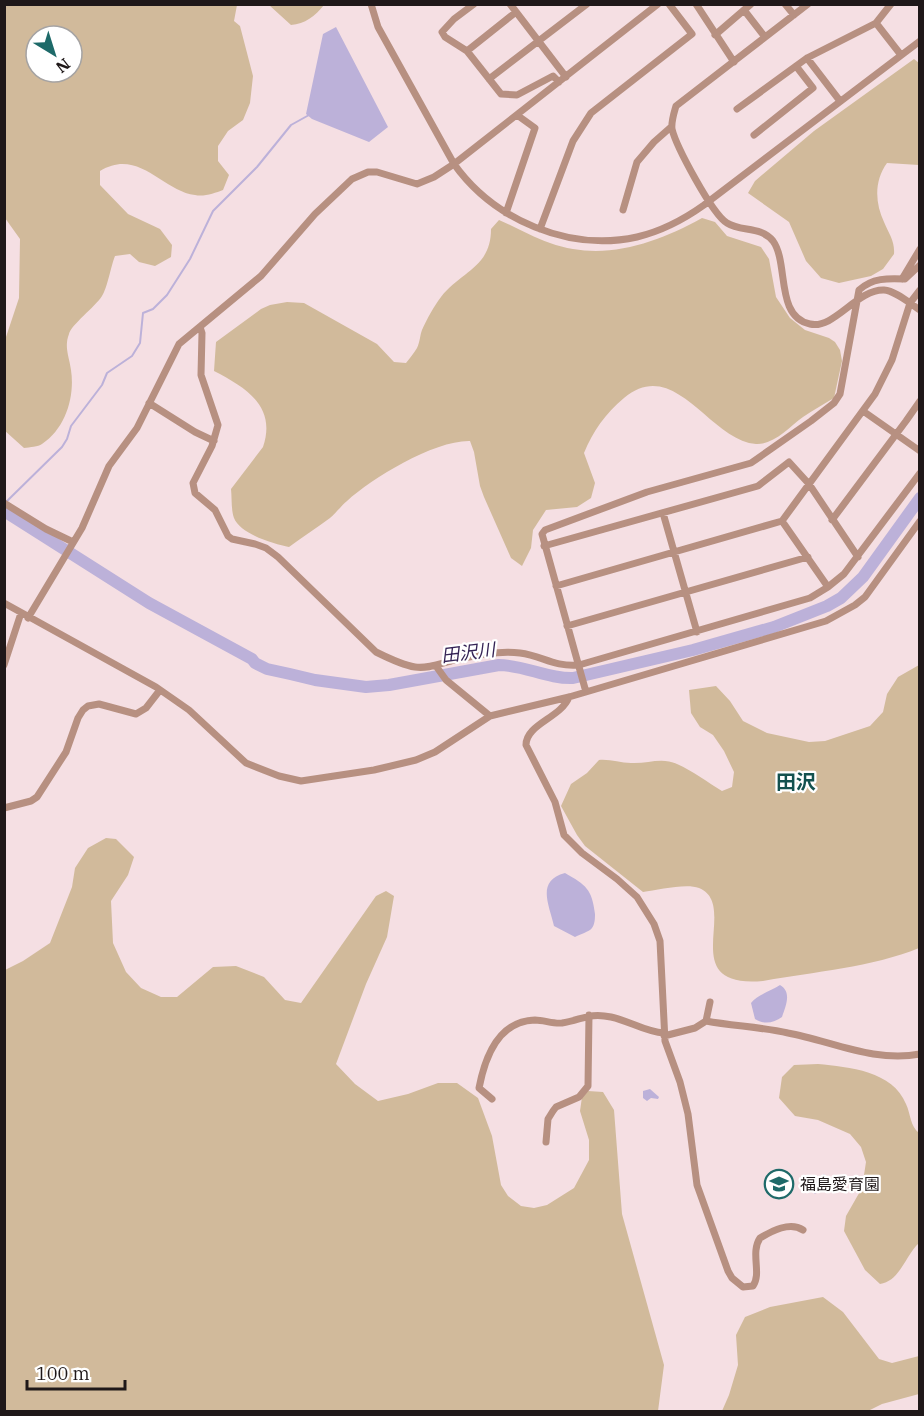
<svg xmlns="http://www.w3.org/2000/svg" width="924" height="1416" font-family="'IBM Plex Serif','Noto Sans JP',serif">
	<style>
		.green { fill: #d1ba9b; fill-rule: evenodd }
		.water { fill: #bcb1d9 }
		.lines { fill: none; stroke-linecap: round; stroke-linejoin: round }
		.stream { stroke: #bcb1d9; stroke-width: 2 }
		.river { stroke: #bcb1d9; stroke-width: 12 }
		.minor { stroke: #b79081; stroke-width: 7 }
		.labels { text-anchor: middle; stroke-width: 4.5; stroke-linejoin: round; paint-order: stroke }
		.poi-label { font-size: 16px; fill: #1f1819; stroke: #fff; text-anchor: start }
		.water-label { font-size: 18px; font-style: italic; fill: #352355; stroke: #fff }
		.quarter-label { font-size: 20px; font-weight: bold; fill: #13514f; stroke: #fff }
	</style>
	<rect width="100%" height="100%" fill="#f5dfe3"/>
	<path class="green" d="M5,4L237,5L234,21L240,26L253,76L250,103L243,120L228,131L218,146V161L229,175L223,190C215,193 204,197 195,195C163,191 138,147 100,171V185L128,214L160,229L172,245L171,257L155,266L139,262L130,254L115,256C111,266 107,289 102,296C95,307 71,325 69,334C64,347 69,356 71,370C75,396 66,428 42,444C38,447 30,447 24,448L4,430L5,340L19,298L20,239L5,218ZM36,36H72V72H36Z
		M269,5H324C315,16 305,24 291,25Z
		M914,59L919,63V165L887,163C874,181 875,203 884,222C889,234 895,241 894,254L883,269L871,276L839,283L821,278L806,261L789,222L748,193L755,181L814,131Z
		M702,218L715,222L727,236L761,247L769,259L776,297L790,318L805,330L829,338L835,342L840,350L842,361L834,398C824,404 813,410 803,417C789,427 774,445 756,444C709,440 675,355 624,398C605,414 593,431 584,453L595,483L591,498L577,507L546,510L533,530L531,548L522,566L511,558L484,497L480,486L474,452L470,441C435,440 372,478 347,501C341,506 336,513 330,518C317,528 302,537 289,547C274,544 240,534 234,518C231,510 232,498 231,489L263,447C277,406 245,387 214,371L216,342L261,309L270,305L287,302L304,303L377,344L394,362L406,363C410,358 414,353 417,348C420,342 420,335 422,330C427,319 434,306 441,297C461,271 491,268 491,229L499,220C516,227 532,237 550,243C603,262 655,244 702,218Z
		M919,665V948C873,967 813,972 763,981C673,989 741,905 699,888C686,883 658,890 643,892L585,846L577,835L561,806L571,784L587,773L599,760C610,759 620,763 631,763C648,764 661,757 677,764C693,771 707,782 722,791L732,787L734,772L724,751L713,735L700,727L691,713L689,690L716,686L730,701L743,721L767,733L809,742L825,741L870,726L883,712L887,694L898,677Z
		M106,838L116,839L134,857L128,875L111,901L113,943L126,972L141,988L161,997H177L213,967L236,966L264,977L285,1000L301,1003L376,896L386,891L394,896L387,937L366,984L336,1064L355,1084L378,1101L408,1094L438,1083H457L478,1098L492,1136L501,1185L508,1196L521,1206L534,1208L547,1205L574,1188L589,1160V1140L580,1111L582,1097L588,1091L603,1092L614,1110L622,1214L664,1365L658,1411L5,1412V970L23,961L50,943L72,887L75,868L88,848Z
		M818,1064C849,1067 893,1071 906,1104C911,1115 910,1126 919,1133V1243C905,1256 900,1281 880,1284L865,1270L844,1231L846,1216L862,1188L866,1162L861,1147L850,1134L818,1120L795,1116L779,1098L782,1077L794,1065Z
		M823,1297L843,1312L879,1359L892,1363L919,1356V1394L882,1404L868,1411H722L729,1395L738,1365L736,1335L745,1317L770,1307Z"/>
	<path class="water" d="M336,27L388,127L369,142L312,119L306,114L323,34Z
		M565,873C586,885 592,889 595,914C595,918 595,924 592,928C589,932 580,934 575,937L554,926C549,904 536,881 565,873Z
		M780,985C792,992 786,1005 782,1017C774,1023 764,1025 755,1019L751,1003C757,995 771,991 780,985Z
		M650,1089L659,1097L658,1099L651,1098L647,1101L643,1098V1091Z
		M824,1174L829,1179L815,1194L809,1189Z"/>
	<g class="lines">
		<path class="stream" d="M5,503L62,447L67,439L71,426L102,385L107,373L132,356L140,343L143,313L153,309L167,295L190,259L213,211L257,167L291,125L309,115"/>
		<path class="river" d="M4,511L149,603L252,659L255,663L267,669L290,674L315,680L366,687L389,685L499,665C524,665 548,679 573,678L693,650L774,627L827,606L841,598L863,577L920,498"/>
		<path class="minor" d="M371,4L378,27L454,164L658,4
			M474,4L454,19L442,32L445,37L467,51L501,94L517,95L553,76L559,82
			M510,4L566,77
			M696,4L734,62
			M785,4L794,15
			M808,4L676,106C674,113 671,122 672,129C676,146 712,214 727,223C741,232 761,226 773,241C789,263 775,317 810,324C834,330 857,289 884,290C896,291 909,303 920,310
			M744,10L765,37
			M876,23L901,55
			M715,35L751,4
			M467,51L516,12
			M807,58L840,101
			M489,79L587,4
			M737,109L807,58L876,23L891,4
			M754,135L813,88L796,66
			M623,210L637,162L654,142L671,127
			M506,213L535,128L517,115
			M540,229L573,141L591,113L692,34L669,4
			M902,279L920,249
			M200,327L202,333L201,375L218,425L212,446L193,483L195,493L215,510L228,536L232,539L255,544L266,548L278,557L376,652C388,658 402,665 415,667C427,669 439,664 451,661C473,656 498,650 520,653C543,656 553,667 579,665L810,598L828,587L844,574L920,473
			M149,403L195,432L214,441
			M863,411L920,451
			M4,503L46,529L73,542
			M663,513L697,632
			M832,520L906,421L920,401
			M782,521L828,587
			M544,546L758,486L789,462L809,484L858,557
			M556,586L782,521L875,394L892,360L910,303L920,290
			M4,603L156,687L189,710L246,763L279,776L301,781L374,770L416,760L435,752L490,716L569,697L826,621L855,605L865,597L920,521
			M28,618L82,528L109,466L137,428L179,344L261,276L315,214L352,179L368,172H377L417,184L434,177L454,164C494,220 569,252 637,237C662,231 683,220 704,205L920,41
			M567,626L808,557
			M4,665L21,613
			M436,666L446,680L490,716
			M586,692L542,534L545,530L647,492L751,463L811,421L834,403L840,394L859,290C872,278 888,278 905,279L920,265
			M569,697C561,718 526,724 526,745L555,802L564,835L582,853L617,879L637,897L654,924L660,941L665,1041L680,1082L688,1114L697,1185L728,1271L732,1278L743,1287L753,1286C762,1273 750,1253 760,1238C772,1231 790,1221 803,1230
			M4,808L31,801L37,797L66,752L78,718L83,710L88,706L99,704L136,714L146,708L160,690
			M706,1021C733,1026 761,1027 788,1033C831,1041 875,1063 920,1054
			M664,1036L695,1028L706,1021L710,1002
			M492,1099L479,1088C485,1057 498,1021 535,1020C544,1020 553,1024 562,1023C582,1020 589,1012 611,1017C630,1021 645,1032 664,1033
			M546,1142L548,1119L553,1111L556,1107L579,1097L588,1086L589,1015"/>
	</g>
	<defs>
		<g id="school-ring" transform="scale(1.5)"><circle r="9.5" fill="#fff" stroke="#1e6a69" stroke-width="1.5"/><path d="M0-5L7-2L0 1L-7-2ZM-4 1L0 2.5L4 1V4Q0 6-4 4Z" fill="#1e6a69"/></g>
	</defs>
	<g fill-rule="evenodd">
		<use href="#school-ring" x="779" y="1184"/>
	</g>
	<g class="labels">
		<g class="poi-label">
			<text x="800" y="1190">福島愛育園</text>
		</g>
		<g class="water-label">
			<text transform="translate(468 653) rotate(-7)" y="6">田沢川</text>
		</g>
		<g class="quarter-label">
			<text x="796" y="789">田沢</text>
		</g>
	</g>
	<rect width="924" height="1416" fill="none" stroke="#1f1819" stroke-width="12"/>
	<g transform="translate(54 54) rotate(142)"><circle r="28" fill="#ffffff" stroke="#a5a3a3" stroke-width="1.5"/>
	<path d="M0-4.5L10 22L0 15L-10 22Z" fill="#1e6a69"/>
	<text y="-9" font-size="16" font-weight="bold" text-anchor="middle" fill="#1f1819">N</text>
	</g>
	<path d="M27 1380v9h98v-9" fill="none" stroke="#1f1819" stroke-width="3"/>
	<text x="36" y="1380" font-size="18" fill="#1f1819" stroke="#ffffff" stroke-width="4.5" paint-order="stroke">100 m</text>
</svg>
